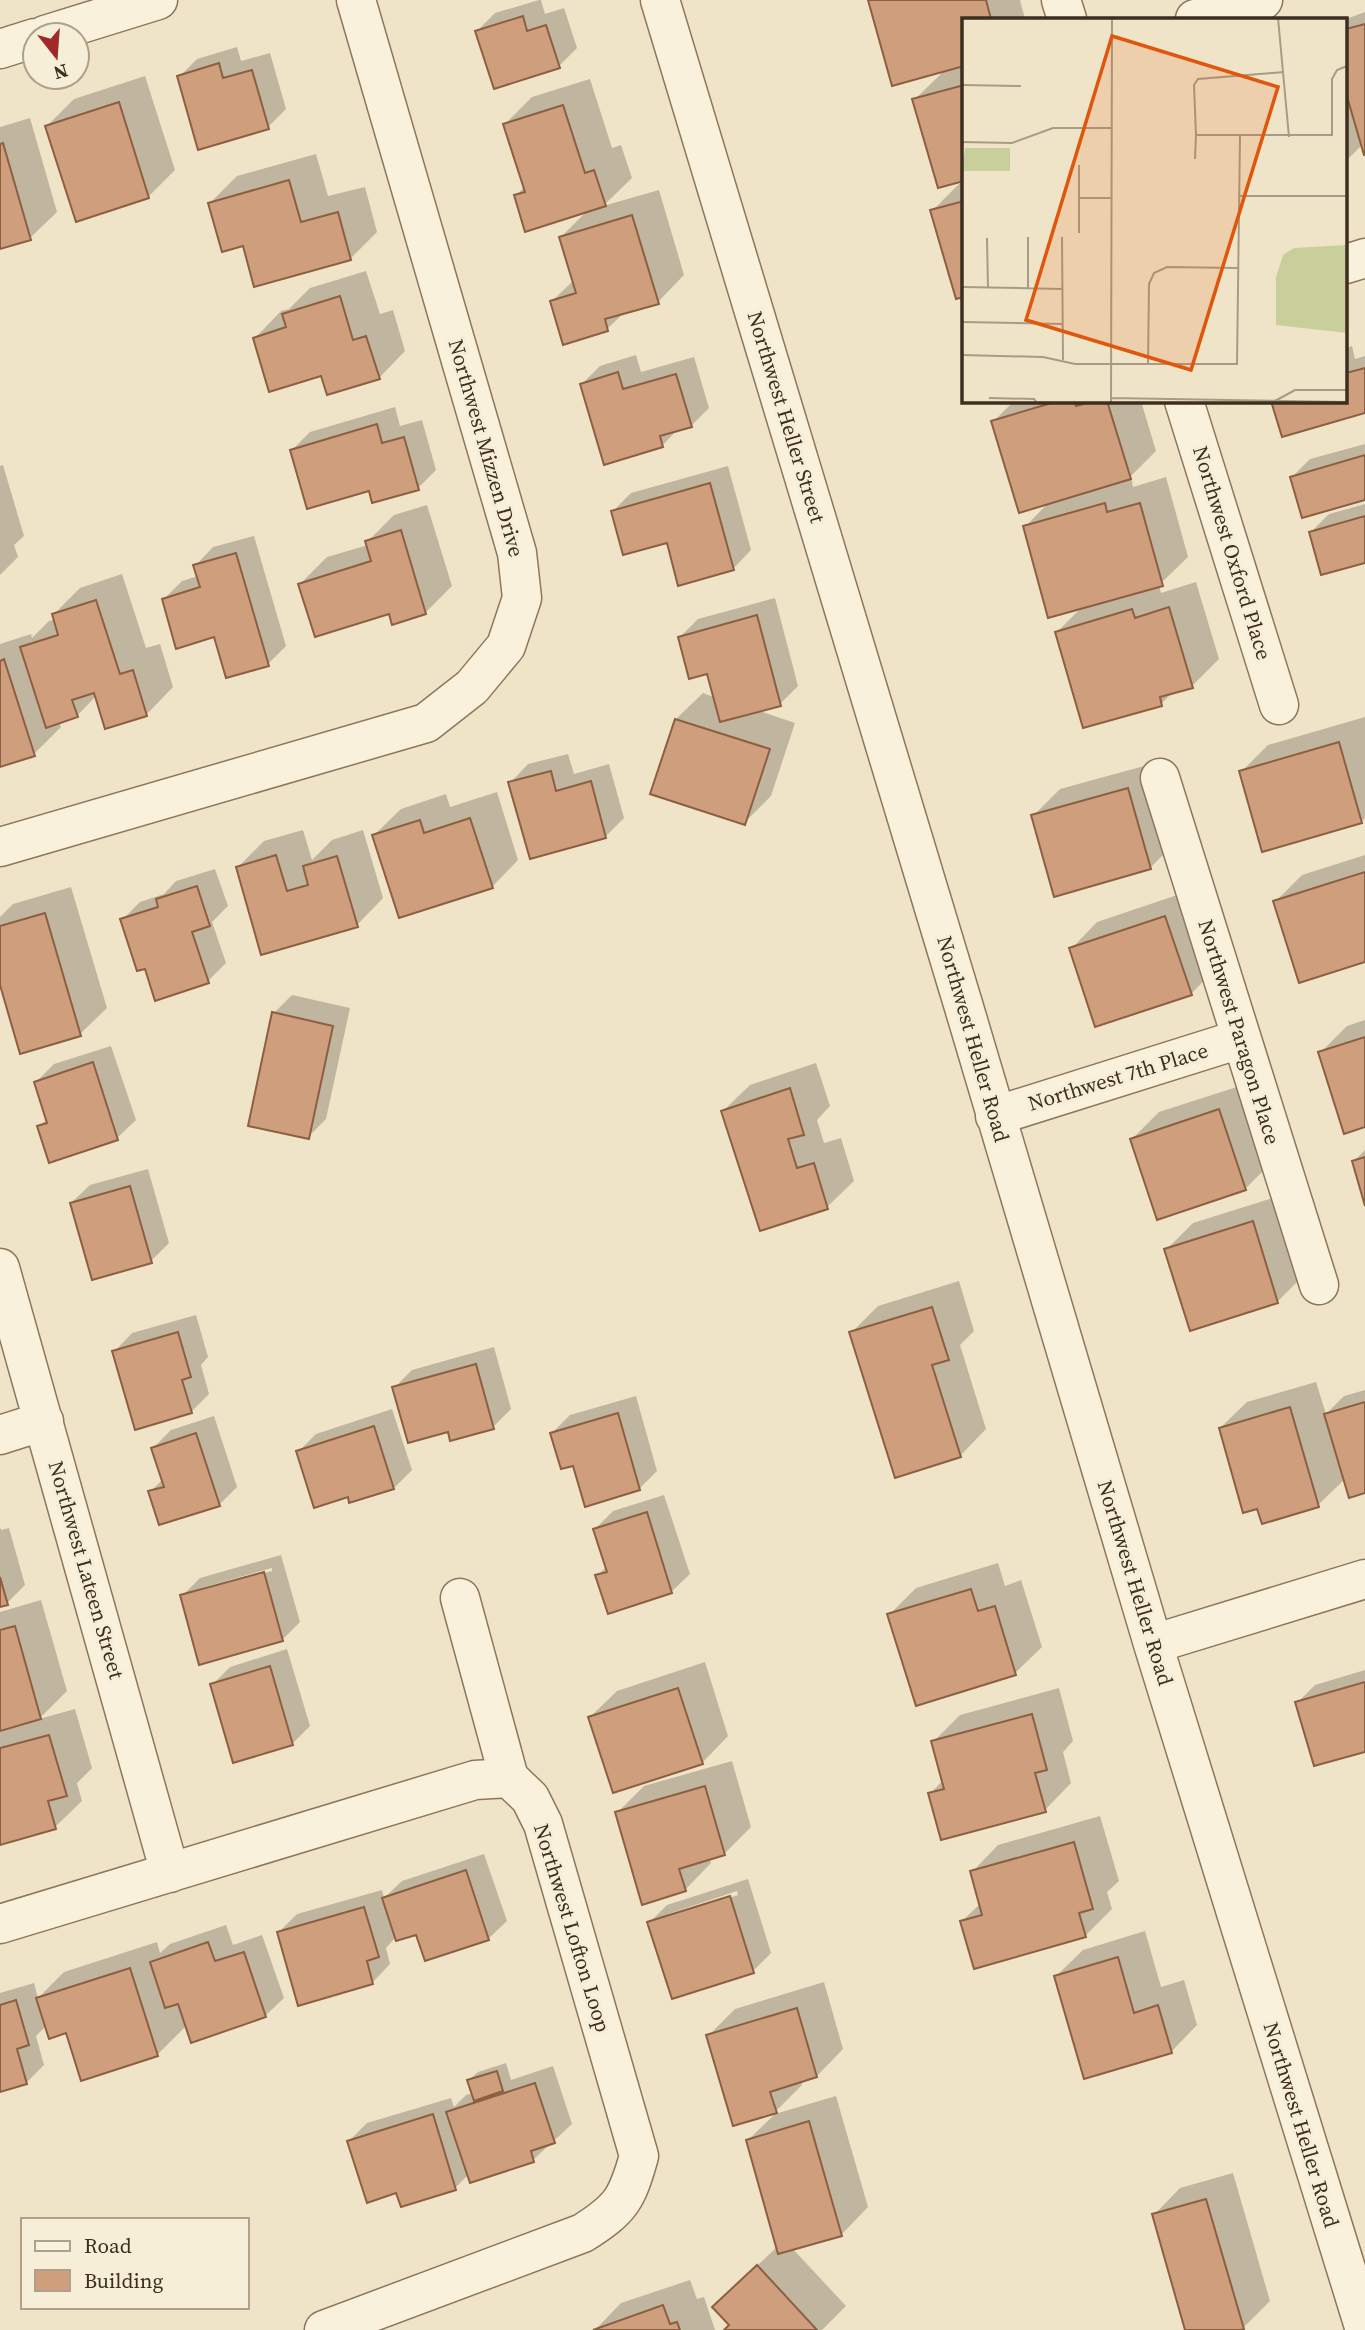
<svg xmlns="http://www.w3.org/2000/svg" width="1365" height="2330" font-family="'Source Serif 4',serif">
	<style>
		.shadow { fill: #0003; fill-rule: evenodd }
		.building { fill: #cf9f7d; stroke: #8d5f41; stroke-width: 2 }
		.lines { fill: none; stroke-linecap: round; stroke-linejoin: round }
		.minor-casing { stroke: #8d765c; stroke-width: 41 }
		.minor { stroke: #faf1dc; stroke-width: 38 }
		.labels { text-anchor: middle; stroke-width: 6; stroke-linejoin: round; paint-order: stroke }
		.street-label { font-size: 21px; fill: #3d2e20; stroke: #f7eed8 }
		.inset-road { fill: none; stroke: #a89b85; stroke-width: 2 }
		.view { fill: #df570d; fill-opacity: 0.15; stroke: #df570d; stroke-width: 3.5 }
		.inset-edge { fill: none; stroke: #3d2e20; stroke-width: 3.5 }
	</style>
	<rect width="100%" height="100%" fill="#f0e4c8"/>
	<path class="shadow" d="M539,0H541L545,14L564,8L577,48L559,66L477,31L495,13Z
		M870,0H1020L1025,19H964V179L939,186L914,100L945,70Z
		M1365,12V153L1362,145L1346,161V19Z
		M237,47L241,61L270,53L286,109L268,127L179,77L197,59Z
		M145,76L175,170L149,196L78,220L47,126L74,99Z
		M590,79L612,148L621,145L632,178L603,206L659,190L684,275L658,302L625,312L607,329L552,301L574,280L561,237L589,209L516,196L525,186L505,124L532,97Z
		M30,118L57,212L30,238L0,247V127Z
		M316,154L328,196L365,187L377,232L350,259L244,244L210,203L237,176Z
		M964,182V295L957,297L932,211L959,184Z
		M366,271L380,314L393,310L405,351L379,378L322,374L255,338L281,311L289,309L310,288Z
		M1352,346L1355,359L1365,356V411L1283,435L1273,401H1346V348Z
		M636,355L641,372L694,357L709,408L691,426L678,429L662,446L582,384L600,366Z
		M1014,401H1141L1156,451L1131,476L1133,487L1166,477L1188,557L1159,585L1161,593L1196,582L1219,659L1192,686L1174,691L1161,704L1057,632L1083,606L1025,527L1050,501L993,422Z
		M395,407L400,426L422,420L436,470L418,488L371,489L292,450L310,432Z
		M1365,444V498L1292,477L1310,459Z
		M3,465L24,536L14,545L18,557L0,575V466Z
		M728,466L751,550L733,569L668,541L613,511L631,493Z
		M1365,504V561L1311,532L1329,514Z
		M427,505L452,586L425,613L390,612L300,584L327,557L368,545L367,542L394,515Z
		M254,536L286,646L268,664L215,635L164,599L182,581L198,576L195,566L213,547Z
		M122,574L146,648L160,644L173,687L147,714L106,727L96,696L77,716L59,722L61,727L34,754L0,765V644L31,634L32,638L49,621L55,619L54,614L80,588Z
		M775,598L798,686L780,704L757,710L795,723L771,796L744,823L676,719L703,693L714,697L708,672L680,637L698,619Z
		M1365,717V818L1361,822L1241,772L1268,745Z
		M568,754L574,774L609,764L624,818L606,836L510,783L528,764Z
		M1155,763L1177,841L1150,868L1033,816L1060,789Z
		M497,792L518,860L492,887L374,835L401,809L446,794L450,807Z
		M303,830L312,860L332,840L363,830L383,898L357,925L238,867L264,841Z
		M1365,855V960L1275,902L1302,875Z
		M215,869L228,906L212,922L226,963L208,981L146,966L122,920L140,902L164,894L176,881Z
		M71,887L107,1008L80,1034L0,979V917L13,904Z
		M1192,890L1217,967L1191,994L1071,949L1097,922Z
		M292,995L350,1008L326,1119L308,1137L274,1013Z
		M1365,1020V1125L1320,1053L1347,1026Z
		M111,1046L136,1120L117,1138L39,1127L48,1118L36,1082L54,1064Z
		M816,1063L830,1106L817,1120L824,1143L841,1138L854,1181L827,1207L723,1111L750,1085Z
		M1246,1084L1272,1162L1245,1189L1132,1139L1159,1112Z
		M1365,1150V1200L1354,1161Z
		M148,1169L169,1243L151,1261L71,1203L90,1185Z
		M1279,1196L1304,1275L1277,1302L1166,1250L1193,1223Z
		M959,1281L974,1331L960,1345L986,1429L960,1456L851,1333L878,1306Z
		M196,1315L208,1357L201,1365L209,1394L191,1412L114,1352L132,1333Z
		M494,1347L511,1409L493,1427L394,1388L412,1370Z
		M1316,1382L1326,1414L1344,1396L1365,1390V1491L1345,1479L1318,1505L1220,1428L1247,1402Z
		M636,1396L657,1471L639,1489L575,1464L552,1433L570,1415Z
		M392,1409L412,1470L394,1488L298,1452L316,1434Z
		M214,1416L237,1487L219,1505L150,1492L163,1479L153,1448L171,1430Z
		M664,1495L690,1574L671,1592L597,1576L607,1566L595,1529L613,1511Z
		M0,1527L1,1530L9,1528L25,1585L7,1603L0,1605Z
		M281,1555L300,1622L282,1640L182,1596L200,1578ZM272,1568V1571L201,1591V1588Z
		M998,1563L1005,1586L1021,1580L1042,1647L1015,1673L889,1615L916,1588Z
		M41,1600L67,1691L39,1719L75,1709L92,1768L77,1783L82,1801L55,1827L0,1843V1612Z
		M287,1649L310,1726L292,1744L212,1685L230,1667Z
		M705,1662L728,1736L702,1763L590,1717L617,1691Z
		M1365,1670V1750L1297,1703L1315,1685Z
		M1059,1688L1073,1741L1063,1752L1071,1783L1045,1810L930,1794L943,1780L933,1742L960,1715Z
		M732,1761L751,1827L724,1854L710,1858L711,1863L685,1890L617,1813L644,1786Z
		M1100,1816L1119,1881L1107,1892L1112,1909L1085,1936L962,1921L981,1903L972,1872L998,1845Z
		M484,1854L507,1921L488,1939L418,1933L396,1937L386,1948L390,1964L372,1983L279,1932L297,1914L382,1890L384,1898L402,1881Z
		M748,1879L771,1953L753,1971L649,1923L667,1905ZM737,1891L738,1895L668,1917V1914Z
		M226,1925L233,1945L262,1935L284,1998L265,2016L187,2025L157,2055L47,2025L36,2036L44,2065L26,2083L0,2090V1993L34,1983L38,1998L64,1972L157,1942L160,1953L170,1944Z
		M1145,1931L1161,1987L1184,1980L1197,2025L1171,2052L1056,1976L1083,1950Z
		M824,1982L843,2049L817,2076L801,2080L802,2085L776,2111L708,2036L735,2009Z
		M506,2063L511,2080L553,2066L572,2124L533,2160L469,2174L455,2188L397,2191L349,2141L367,2123L451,2098L454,2107L466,2095L473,2093L469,2080L478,2072Z
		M836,2096L868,2207L842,2234L792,2248L846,2306L822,2330H726L731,2325L741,2281L778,2246L748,2140L775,2114Z
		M1233,2173L1270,2301L1243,2328L1235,2330H1187L1154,2215L1180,2188Z
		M690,2280L697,2299L704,2297L715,2330H595L621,2303Z"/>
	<path class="building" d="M868,0H986L991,19H964V66L892,86Z
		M523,16L527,31L546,25L560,68L494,89L475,31Z
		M1365,24V155H1364L1346,93V29Z
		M219,63L223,78L252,70L269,129L198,150L177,76Z
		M964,85V181L938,188L912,99Z
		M119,102L149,198L76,222L45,126Z
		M563,105L585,173L594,170L606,206L525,232L514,195L525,192L503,124Z
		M3,143L31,240L0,249V144Z
		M289,180L301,222L338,212L351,260L254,287L243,246L222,252L208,203Z
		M964,201V297L956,299L930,210Z
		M632,215L659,304L605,319L608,331L563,345L550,301L576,293L559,237Z
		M340,296L353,340L366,336L380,379L327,395L321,376L269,392L253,338L286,327L282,314Z
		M1365,368V413L1282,437L1271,401H1346V373Z
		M618,372L623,389L676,374L692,427L660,436L663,447L604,465L580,384Z
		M1058,401H1074L1076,406L1094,401H1107L1131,479L1019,513L991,421Z
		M377,424L382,443L404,437L419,490L372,503L369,491L307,509L290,450Z
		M1365,455V500L1302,518L1290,477Z
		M710,483L734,570L678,586L667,543L623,555L611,511Z
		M1105,503L1107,512L1140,503L1163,586L1048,618L1023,526Z
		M1365,516V563L1321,575L1309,532Z
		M401,530L426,614L392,625L389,614L315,637L298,584L371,561L365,541Z
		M236,553L269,666L226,678L214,637L176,649L162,599L200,587L193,565Z
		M96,600L120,674L133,670L147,716L105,729L94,693L72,700L78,717L46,728L20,647L58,635L52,614Z
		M1169,607L1193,688L1160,697L1162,706L1083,728L1055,632L1132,609L1135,618Z
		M757,615L781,706L720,722L707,674L689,679L678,637Z
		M4,659L35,756L0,767V661Z
		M675,719L770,749L745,825L650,794Z
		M1339,742L1362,823L1262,852L1239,771Z
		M551,771L556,791L591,781L606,838L530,859L508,782Z
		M1128,788L1151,869L1054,897L1031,815Z
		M470,818L493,888L399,918L372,835L420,820L424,833Z
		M276,855L287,891L308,885L303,866L337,856L358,927L261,955L236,867Z
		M1365,872V962L1299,983L1273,901Z
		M197,886L210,926L192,932L209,983L155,1001L145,969L137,971L120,919L158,907L156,899Z
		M45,913L81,1036L20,1054L0,985V926Z
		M1165,916L1192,995L1095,1027L1069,948Z
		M272,1012L333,1026L309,1139L248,1126Z
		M1365,1037V1127L1344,1134L1318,1052Z
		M93,1062L118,1140L49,1163L37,1126L47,1123L34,1082Z
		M790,1088L804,1135L788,1139L797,1168L814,1163L828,1209L760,1231L721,1111Z
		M1219,1109L1246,1190L1157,1220L1130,1139Z
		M1365,1157V1206L1352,1161Z
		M130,1186L152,1263L92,1280L70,1203Z
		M1253,1221L1278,1303L1190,1331L1164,1249Z
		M932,1307L949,1360L932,1365L961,1457L895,1478L849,1332Z
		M178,1332L191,1377L182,1380L192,1413L135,1430L112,1351Z
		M476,1364L494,1429L450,1441L448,1432L408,1443L392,1387Z
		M1365,1402V1493L1349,1498L1324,1414Z
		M1290,1407L1319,1507L1262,1524L1257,1509L1243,1513L1219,1428Z
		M618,1413L640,1490L585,1507L573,1466L561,1469L550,1433Z
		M374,1426L394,1489L349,1503L348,1497L314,1508L296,1451Z
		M196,1433L220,1506L159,1525L148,1491L164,1487L151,1448Z
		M647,1512L672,1593L608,1614L595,1575L607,1572L593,1529Z
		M264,1572L283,1641L199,1665L180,1595Z
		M0,1577L8,1605L0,1607Z
		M971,1589L978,1611L995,1606L1016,1675L916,1706L887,1614Z
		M15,1626L41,1719L0,1731V1630Z
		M270,1666L293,1745L233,1763L210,1684Z
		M1365,1682V1752L1314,1766L1295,1702Z
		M678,1688L703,1764L613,1793L588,1717Z
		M1032,1714L1047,1770L1035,1773L1046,1812L941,1840L928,1793L944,1789L931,1741Z
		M49,1735L67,1796L48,1801L56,1829L0,1845V1748Z
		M705,1786L725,1855L679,1869L686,1891L642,1905L615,1812Z
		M1074,1842L1093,1909L1079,1913L1086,1937L974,1969L960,1921L982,1915L970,1871Z
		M466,1870L489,1940L425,1961L416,1935L396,1941L382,1898Z
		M730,1896L754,1973L672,1999L647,1922Z
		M364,1907L379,1957L367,1961L373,1984L298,2006L277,1932Z
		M208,1942L215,1961L244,1952L266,2017L191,2043L178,2004L165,2008L150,1962Z
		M1118,1957L1134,2013L1158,2005L1172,2053L1084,2079L1054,1976Z
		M130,1968L158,2056L81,2081L66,2033L49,2039L36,1998Z
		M16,2000L29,2045L17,2049L27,2084L0,2092V2005Z
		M797,2008L817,2077L770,2092L777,2113L733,2126L706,2035Z
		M497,2071L503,2091L474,2101L467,2080Z
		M535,2083L555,2143L531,2151L534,2162L470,2183L446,2112Z
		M433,2114L456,2190L401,2207L396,2193L367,2203L347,2141Z
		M809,2121L842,2236L778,2254L746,2140Z
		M1206,2199L1244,2329L1241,2330H1185L1152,2214Z
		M757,2265L817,2330H724L729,2325L712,2307Z
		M663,2305L670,2324L677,2322L680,2330H593Z"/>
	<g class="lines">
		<g class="minor-casing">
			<path id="minor" d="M660,0L963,1004L1153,1644L1365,2330
				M1061,0L1067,19
				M1195,19L1263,0
				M45,35L158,0
				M0,49L35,38
				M1346,264L1365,258
				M1184,401L1279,705
				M1160,778L1319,1285
				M0,847L426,723L472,687L506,646L522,598L517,553L356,0
				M995,1116L1240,1039
				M0,1268L170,1873
				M0,1435L44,1421
				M460,1598L509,1778
				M1153,1644L1365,1579
				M0,1924L475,1780L509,1778L530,1798L543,1824L639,2156C627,2199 621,2209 583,2233L324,2330"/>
		</g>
		<use href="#minor" class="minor"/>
	</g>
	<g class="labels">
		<g class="street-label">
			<text transform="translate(786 417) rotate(73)" y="7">Northwest Heller Street</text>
			<text transform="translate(486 448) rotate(74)" y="7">Northwest Mizzen Drive</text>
			<text transform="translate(1232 553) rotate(73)" y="7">Northwest Oxford Place</text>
			<text transform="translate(1239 1032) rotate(73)" y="7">Northwest Paragon Place</text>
			<text transform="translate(973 1039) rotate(74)" y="7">Northwest Heller Road</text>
			<text transform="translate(1118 1077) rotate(-17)" y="7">Northwest 7th Place</text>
			<text transform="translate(86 1570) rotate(74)" y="7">Northwest Lateen Street</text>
			<text transform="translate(1135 1583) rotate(73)" y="7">Northwest Heller Road</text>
			<text transform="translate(572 1928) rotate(73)" y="7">Northwest Lofton Loop</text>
			<text transform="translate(1301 2125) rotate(73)" y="7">Northwest Heller Road</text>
		</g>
	</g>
	<g transform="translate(962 18)">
		<rect width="385" height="385" fill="#f0e4c8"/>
		<path d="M3,130H48V153H0ZM385,227V315L314,307V259L321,237L332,230Z" fill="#c9cf9b"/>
		<path class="inset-road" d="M316,0L327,119M322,54L236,61L232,67L234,117H370V61L375,52L385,48M0,67L59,68M0,124L50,125L91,110H150M233,141L234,117M117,147V215M277,178H385M117,180H150M66,219V270M100,219L101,342M25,220L26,270M0,269L100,271M0,304L100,306M0,337L81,339L113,346H275L278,118M186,347L187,266L192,255L205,249L276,250M27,380L72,381L75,385M149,380L385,384M313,383L333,372H385M149,385L150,0"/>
		<path class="view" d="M150,18L316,69L229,352L64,302Z"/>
		<rect width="385" height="385" class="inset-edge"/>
	</g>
	<rect x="21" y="2218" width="228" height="91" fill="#f7eed8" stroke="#ada18e" stroke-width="2"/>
	<rect x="35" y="2241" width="35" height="10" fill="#faf1dc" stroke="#ada18e" stroke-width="2"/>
	<text x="84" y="2253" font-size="21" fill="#3d2e20">Road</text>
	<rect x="35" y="2270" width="35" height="21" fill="#cf9f7d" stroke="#ada18e" stroke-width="2"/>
	<text x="84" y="2288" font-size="21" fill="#3d2e20">Building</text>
	<g transform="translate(56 56) rotate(163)"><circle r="33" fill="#f7eed8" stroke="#ada18e" stroke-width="2"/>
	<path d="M0-5L12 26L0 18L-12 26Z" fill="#9e2a2b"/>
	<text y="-10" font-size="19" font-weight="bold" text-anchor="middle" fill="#3d2e20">N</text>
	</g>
</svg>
